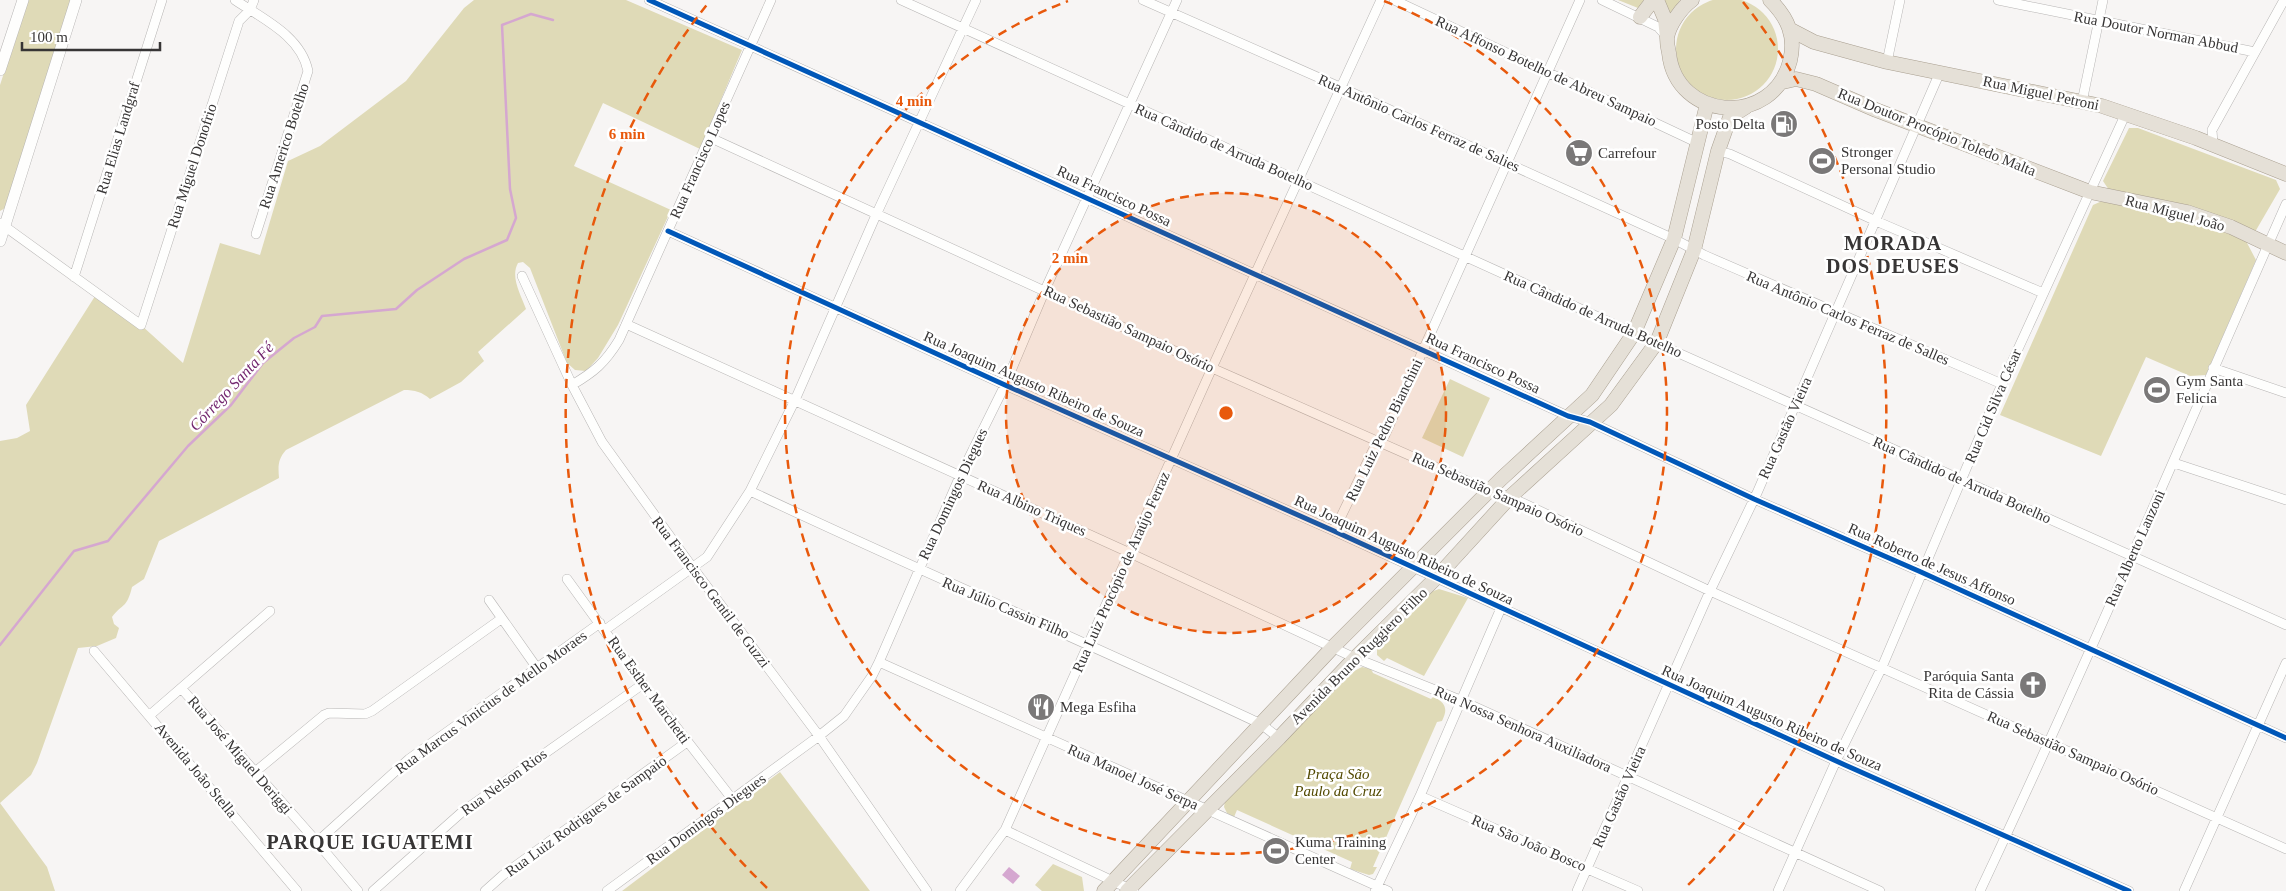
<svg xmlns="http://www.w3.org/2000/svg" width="2286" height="891" font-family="'Times New Roman',serif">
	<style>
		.green { fill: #dfdab7 }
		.water { fill: #d5a7d0 }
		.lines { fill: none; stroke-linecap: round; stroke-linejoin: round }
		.stream { stroke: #d5a7d0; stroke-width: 2.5 }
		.minor-casing { stroke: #b7b5b4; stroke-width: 10 }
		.tertiary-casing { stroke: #b7b5b4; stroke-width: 12 }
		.primary-casing { stroke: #a99f90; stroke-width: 15 }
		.minor { stroke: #fefefd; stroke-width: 9 }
		.tertiary { stroke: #fefefd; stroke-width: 11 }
		.primary { stroke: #e5e0d7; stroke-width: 14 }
		.cycleway-casing { stroke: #fff; stroke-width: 8 }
		.cycleway { stroke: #0057b8; stroke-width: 5 }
		.ring { fill: none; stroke: #e8590c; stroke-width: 2.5; stroke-dasharray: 9 6 }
		.labels { text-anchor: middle; stroke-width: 5; stroke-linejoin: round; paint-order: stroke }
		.street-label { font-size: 15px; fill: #373535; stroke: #fff }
		.poi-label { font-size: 15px; fill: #373535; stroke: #fff; text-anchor: start }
		.park-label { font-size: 15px; font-style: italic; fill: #524900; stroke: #fff }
		.water-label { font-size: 16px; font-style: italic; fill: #73276f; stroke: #fff }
		.district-label { font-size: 20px; font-weight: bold; letter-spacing: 1px; fill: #373535; stroke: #fff }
		.centre { fill: #e8590c; stroke: #fff; stroke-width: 2.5 }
		.ring-label { font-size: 15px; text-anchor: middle; font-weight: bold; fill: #e8590c; stroke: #fff; stroke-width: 5; stroke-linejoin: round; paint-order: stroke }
	</style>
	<rect width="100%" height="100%" fill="#f7f5f4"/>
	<path class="green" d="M1676 49a51 51 0 1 1 102 0a51 51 0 1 1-102 0Z
		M28,0H72L7,207L0,211V85Z
		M474,0H626L742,50L700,149L603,103L574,166L671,210L618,325L598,358L586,371L575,370L567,363L530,268L523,262L518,263C510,277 521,295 526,309L478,352L484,361L461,382L430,399C422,392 415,390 404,390L286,450C278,459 278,466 279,478L159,541L144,579L132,587C127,608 123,603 112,617L114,624L119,628L116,638L97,646L78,648L37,763L31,775L0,803L47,867L55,891H0V441L17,438L30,431L26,405L97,293L141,325L183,363L220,243L260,255L288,161L320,146L406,81L464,8Z
		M1618,0H1647L1638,8Z
		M1660,0H1680L1669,18Z
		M2129,128H2138L2276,180L2280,189L2255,232L2187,205L2109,190L2103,181Z
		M2102,201L2214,224L2246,241L2256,260L2206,375L2190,376L2146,357L2101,456L2000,415L2093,205Z
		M1450,379L1490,398L1463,457L1422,438Z
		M1439,589L1468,598L1424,676L1387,658L1384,661L1377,655V649L1428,593Z
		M1362,667L1371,669L1373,673L1431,699L1434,696C1446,704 1448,709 1442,721L1437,722L1373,867H1377L1373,874L1369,875L1350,869L1352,862L1237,810L1234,817L1227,813L1224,807L1225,801L1352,672Z
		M780,772L870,891H622Z
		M1053,864L1082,877L1084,891H1042L1035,885Z"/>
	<path class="water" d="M1009,867L1020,876L1013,884L1002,875Z"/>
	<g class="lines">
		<path class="stream" d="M0,645L74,551L108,541L188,446L231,405L263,363L294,338L315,327L322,316L396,309L417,290L464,259L507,240L516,218L510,189L502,25L531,14L553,20"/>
		<g class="minor-casing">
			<path id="minor" d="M235,0C263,19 301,36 308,71L256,234
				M649,0L1568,416L1590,422L1754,499L1921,572L2286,738
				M901,0L1627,330L2286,625
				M1143,0L1340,87L1674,239L1704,255L2002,384
				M1394,0L1698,143
				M1602,0L1658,27L1667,37
				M1998,0L2255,52
				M1887,62L1900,0
				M2082,102L2103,0
				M711,138L1212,368L1490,491L1510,497L1710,591L2286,849
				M2213,144L2212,130L2284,0
				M1718,151L1730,154L1876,221L2043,293
				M0,223L141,325L239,21L250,10L254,0
				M668,231L1005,385L1334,531L1845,765L2129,891
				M522,276L572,385L602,442L687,560L819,736L927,891
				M74,277L162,0
				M626,324L1130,553L1355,658L1460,700L1880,891
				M2213,368L2286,393
				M572,385C594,372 605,363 619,340L771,0
				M2174,463L2286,500
				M750,491C920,571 1092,645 1261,724L1279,738
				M1334,531L1378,440L1385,435L1580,0
				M567,579L643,684L733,800
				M489,600L537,668
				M605,630L707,557L750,491L795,400L876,215L976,0
				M94,651L297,891
				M879,662L1388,891
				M181,688L317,842L358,891
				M150,715L270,611
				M255,772L324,715L329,713L365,714L372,711L501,619
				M1420,796L1638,891
				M1005,830L1134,891
				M317,842L409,759L600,623
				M373,891L462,812L643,684
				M485,891L503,875L687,742
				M607,891L819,736L844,716L872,676L879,662L960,476L1005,385L1045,290L1177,0
				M960,891L1005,830L1212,368L1381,0
				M1375,891L1420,796L1501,608
				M1577,891L1710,591L1757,493L1940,72
				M1778,891L1836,761L1882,667L2002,384L2126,113
				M1980,891C2087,664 2185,433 2286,204
				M2184,891L2286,663"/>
		</g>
		<g class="tertiary-casing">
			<path id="tertiary" d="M0,70L23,0
				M0,241L76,0"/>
		</g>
		<g class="primary-casing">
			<path id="primary" d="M1657,0L1665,19L1667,37
				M1692,0C1681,8 1669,25 1667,38C1667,43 1668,49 1669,53C1676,121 1773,128 1790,61C1796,36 1788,18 1770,0
				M1640,17L1650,4L1651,0
				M1791,30L1814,42L1887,62L2102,106L2196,138L2286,174
				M1783,82L1796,79L1816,84L1876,110L2090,192L2187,212L2231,227L2286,253
				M1104,891L1333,647L1501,479L1592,395L1634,333L1674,239L1707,104
				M1127,891L1279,738L1355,658L1436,578L1510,497L1611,405L1657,342L1694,250L1718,151L1730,117L1746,107"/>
		</g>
		<use href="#minor" class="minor"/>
		<use href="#tertiary" class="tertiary"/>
		<use href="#primary" class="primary"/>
		<g class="cycleway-casing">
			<path id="cycleway" d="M649,0L1568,416L1590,422L1754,499L1921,572L2286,738
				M668,231L1005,385L1334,531L1845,765L2129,891"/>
		</g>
		<use href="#cycleway" class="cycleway"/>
	</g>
	<circle cx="1226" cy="413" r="220" fill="#e8590c" fill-opacity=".12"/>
	<g class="ring">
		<circle cx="1226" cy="413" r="220"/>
		<path d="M1384 1A441 441 0 1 1 1068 1"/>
		<path d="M767 888A661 661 0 0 1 709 2M1743 2A661 661 0 0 1 1685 888"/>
	</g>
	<defs>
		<g id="fuel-disc" transform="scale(1.4375)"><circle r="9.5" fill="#7a7878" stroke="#fff"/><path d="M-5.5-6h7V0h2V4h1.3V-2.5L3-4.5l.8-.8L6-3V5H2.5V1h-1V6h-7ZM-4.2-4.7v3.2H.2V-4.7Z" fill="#fff"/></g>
		<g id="supermarket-disc" transform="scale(1.4375)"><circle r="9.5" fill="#7a7878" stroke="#fff"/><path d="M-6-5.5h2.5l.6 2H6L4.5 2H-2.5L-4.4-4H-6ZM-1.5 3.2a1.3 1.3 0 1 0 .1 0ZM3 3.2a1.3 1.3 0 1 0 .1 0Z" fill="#fff"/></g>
		<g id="stadium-disc" transform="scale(1.4375)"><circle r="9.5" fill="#7a7878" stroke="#fff"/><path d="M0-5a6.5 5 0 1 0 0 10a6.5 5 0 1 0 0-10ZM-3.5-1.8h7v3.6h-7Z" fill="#fff"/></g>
		<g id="church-disc" transform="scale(1.4375)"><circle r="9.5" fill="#7a7878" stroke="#fff"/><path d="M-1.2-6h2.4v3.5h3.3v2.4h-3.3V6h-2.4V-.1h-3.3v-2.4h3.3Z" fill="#fff"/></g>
		<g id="restaurant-disc" transform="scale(1.4375)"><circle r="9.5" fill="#7a7878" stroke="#fff"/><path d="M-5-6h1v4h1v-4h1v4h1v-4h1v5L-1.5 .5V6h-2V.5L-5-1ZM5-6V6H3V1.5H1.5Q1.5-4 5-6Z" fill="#fff"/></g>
	</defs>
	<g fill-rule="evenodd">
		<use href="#fuel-disc" x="1784" y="124"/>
		<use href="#supermarket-disc" x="1579" y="153"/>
		<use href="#stadium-disc" x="1822" y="161"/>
		<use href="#stadium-disc" x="2157" y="390"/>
		<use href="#church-disc" x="2033" y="685"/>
		<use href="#restaurant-disc" x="1041" y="707"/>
		<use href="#stadium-disc" x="1276" y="851"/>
	</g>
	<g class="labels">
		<g class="street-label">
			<text transform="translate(2156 32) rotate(11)" y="5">Rua Doutor Norman Abbud</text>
			<text transform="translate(1546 71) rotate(25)" y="5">Rua Affonso Botelho de Abreu Sampaio</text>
			<text transform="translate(2041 93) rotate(12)" y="5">Rua Miguel Petroni</text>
			<text transform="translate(1419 123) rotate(24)" y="5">Rua Antônio Carlos Ferraz de Salies</text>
			<text transform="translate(1937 132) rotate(22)" y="5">Rua Doutor Procópio Toledo Malta</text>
			<text transform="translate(118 138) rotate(-73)" y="5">Rua Elias Landgraf</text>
			<text transform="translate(284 146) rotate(-72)" y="5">Rua Americo Botelho</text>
			<text transform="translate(1224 147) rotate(24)" y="5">Rua Cândido de Arruda Botelho</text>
			<text transform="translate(700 160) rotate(-66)" y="5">Rua Francisco Lopes</text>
			<text transform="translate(192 166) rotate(-72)" y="5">Rua Miguel Donofrio</text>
			<text transform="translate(1114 196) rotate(25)" y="5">Rua Francisco Possa</text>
			<text transform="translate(2175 213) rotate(15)" y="5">Rua Miguel João</text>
			<text transform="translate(1593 314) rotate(24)" y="5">Rua Cândido de Arruda Botelho</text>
			<text transform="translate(1848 318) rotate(23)" y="5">Rua Antônio Carlos Ferraz de Salles</text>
			<text transform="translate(1129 329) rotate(25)" y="5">Rua Sebastião Sampaio Osório</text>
			<text transform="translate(1483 363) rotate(25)" y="5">Rua Francisco Possa</text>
			<text transform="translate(1034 384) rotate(24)" y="5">Rua Joaquim Augusto Ribeiro de Souza</text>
			<text transform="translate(1993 406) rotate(-67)" y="5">Rua Cid Silva César</text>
			<text transform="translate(1785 428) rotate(-66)" y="5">Rua Gastão Vieira</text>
			<text transform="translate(1384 430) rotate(-64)" y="5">Rua Luiz Pedro Bianchini</text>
			<text transform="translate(1962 480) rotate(24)" y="5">Rua Cândido de Arruda Botelho</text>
			<text transform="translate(953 494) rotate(-65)" y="5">Rua Domingos Diegues</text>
			<text transform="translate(1498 494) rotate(24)" y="5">Rua Sebastião Sampaio Osório</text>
			<text transform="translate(1032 508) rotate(24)" y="5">Rua Albino Triques</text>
			<text transform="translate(2135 548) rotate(-66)" y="5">Rua Alberto Lanzoni</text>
			<text transform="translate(1404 550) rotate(25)" y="5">Rua Joaquim Augusto Ribeiro de Souza</text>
			<text transform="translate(1932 564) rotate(24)" y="5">Rua Roberto de Jesus Affonso</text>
			<text transform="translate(1121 572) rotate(-66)" y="5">Rua Luiz Procópio de Araújo Ferraz</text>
			<text transform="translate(711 592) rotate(53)" y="5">Rua Francisco Gentil de Guzzi</text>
			<text transform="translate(1006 608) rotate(23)" y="5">Rua Júlio Cassin Filho</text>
			<text transform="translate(1359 656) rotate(-45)" y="5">Avenida Bruno Ruggiero Filho</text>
			<text transform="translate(649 690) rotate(54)" y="5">Rua Esther Marchetti</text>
			<text transform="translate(491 702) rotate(-36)" y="5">Rua Marcus Vinicius de Mello Moraes</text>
			<text transform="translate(1772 718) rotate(24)" y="5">Rua Joaquim Augusto Ribeiro de Souza</text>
			<text transform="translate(1523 729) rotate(24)" y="5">Rua Nossa Senhora Auxiliadora</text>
			<text transform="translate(2073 753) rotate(24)" y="5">Rua Sebastião Sampaio Osório</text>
			<text transform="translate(240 755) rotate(49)" y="5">Rua José Miguel Deriggi</text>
			<text transform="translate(196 770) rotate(50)" y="5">Avenida João Stella</text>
			<text transform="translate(1133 777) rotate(24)" y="5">Rua Manoel José Serpa</text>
			<text transform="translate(504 782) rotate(-36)" y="5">Rua Nelson Rios</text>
			<text transform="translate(1619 797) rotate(-66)" y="5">Rua Gastão Vieira</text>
			<text transform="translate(586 816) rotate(-36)" y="5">Rua Luiz Rodrigues de Sampaio</text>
			<text transform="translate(706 819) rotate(-36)" y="5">Rua Domingos Diegues</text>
			<text transform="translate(1529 843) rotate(23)" y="5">Rua São João Bosco</text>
		</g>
		<g class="poi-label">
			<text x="1765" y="129" text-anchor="end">Posto Delta</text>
			<text x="1841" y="157">Stronger<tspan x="1841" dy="17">Personal Studio</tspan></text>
			<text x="1598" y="158">Carrefour</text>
			<text x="2176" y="386">Gym Santa<tspan x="2176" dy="17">Felicia</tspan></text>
			<text x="2014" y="681" text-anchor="end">Paróquia Santa<tspan x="2014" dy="17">Rita de Cássia</tspan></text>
			<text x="1060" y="712">Mega Esfiha</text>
			<text x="1295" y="847">Kuma Training<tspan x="1295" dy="17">Center</tspan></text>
		</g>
		<g class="park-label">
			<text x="1338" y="779">Praça São<tspan x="1338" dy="17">Paulo da Cruz</tspan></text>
		</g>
		<g class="water-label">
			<text transform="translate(231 386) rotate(-47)" y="6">Córrego Santa Fé</text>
		</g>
		<g class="district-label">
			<text x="1893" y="250">MORADA<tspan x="1893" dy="23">DOS DEUSES</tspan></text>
			<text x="370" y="849">PARQUE IGUATEMI</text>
		</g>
	</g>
	<circle cx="1226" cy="413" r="8" class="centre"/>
	<g class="ring-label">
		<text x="914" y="106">4 min</text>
		<text x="627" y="139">6 min</text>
		<text x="1070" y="263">2 min</text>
	</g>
	<path d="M22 42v8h138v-8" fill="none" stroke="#373535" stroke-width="2.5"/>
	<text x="30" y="42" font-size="15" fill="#373535" stroke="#ffffff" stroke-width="4" paint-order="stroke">100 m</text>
</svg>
